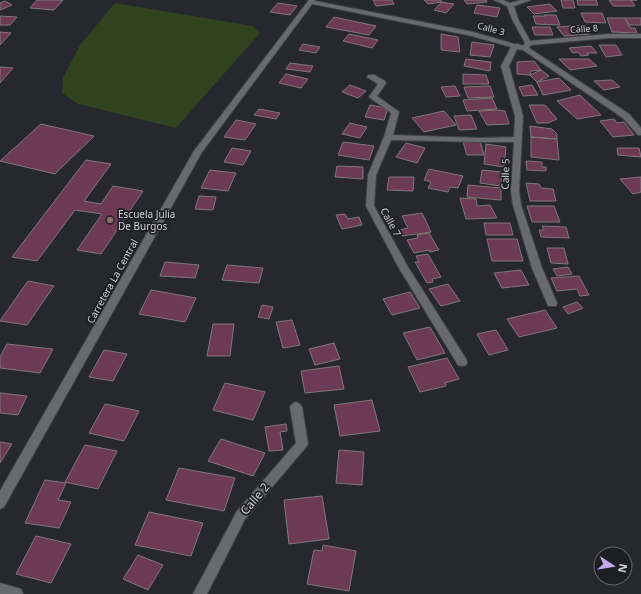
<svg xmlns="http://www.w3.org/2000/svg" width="641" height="594" font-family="'Noto Sans',sans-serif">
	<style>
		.green { fill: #2f431e }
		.building { fill: #6c3a54; stroke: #80777b }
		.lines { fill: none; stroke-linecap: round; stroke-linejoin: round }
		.minor-casing { stroke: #424349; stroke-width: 2 }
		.tertiary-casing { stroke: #424349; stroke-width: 2 }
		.minor { fill: #686971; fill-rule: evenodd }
		.tertiary { fill: #686971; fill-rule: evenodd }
		.education-dot { fill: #8d6e63; stroke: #1e1f25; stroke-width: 1.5 }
		.labels { text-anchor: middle; stroke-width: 3.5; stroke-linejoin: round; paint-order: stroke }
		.far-street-label { font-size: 9px; fill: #d1d1d6; stroke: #1e1f25 }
		.street-label { font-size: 10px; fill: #d1d1d6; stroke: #1e1f25 }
		.poi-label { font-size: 10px; fill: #d1d1d6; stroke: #1e1f25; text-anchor: start }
		.near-street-label { font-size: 12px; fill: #d1d1d6; stroke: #1e1f25 }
	</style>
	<rect width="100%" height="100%" fill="#27282f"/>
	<path class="green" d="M115,3L253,26L260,33L176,128L78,104L62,93L63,78L80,45Z"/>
	<path class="building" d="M37,0H63L54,10L30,8Z
		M373,0H392L394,4L376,6Z
		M424,0H440L442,2L428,4Z
		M464,0H486L487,2L467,4Z
		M561,0H573L575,8H563Z
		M577,0H596L598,5H578Z
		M609,0H637H631L635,6H613Z
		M5,1L12,5L0,10V3Z
		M442,2L454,4L446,13L434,10Z
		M278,3L297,6L290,15L270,12Z
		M550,4L557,11L534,14L527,7Z
		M477,5L500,8L497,17L474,13Z
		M581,13H602L606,23L585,22Z
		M544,15H556L560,25L536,24L533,16H545Z
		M0,16L17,17L10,25H0Z
		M334,17L376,26L369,35L326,27Z
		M607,18H625L630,28H635L637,33L612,32Z
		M625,18H641V25H629Z
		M583,25L590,34L564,36L557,27Z
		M532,27H550L553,35H535Z
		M0,32L11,33L0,45Z
		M349,34L368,38L378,40L372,48L343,41Z
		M441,34L458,37L460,52L441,50Z
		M472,42L494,45L490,57L470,55Z
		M303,44L320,47L316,53L299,50Z
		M599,45H616L622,55L606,57Z
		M591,46L597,53H587L589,55L581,56L578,52L573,53L569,48Z
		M466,59L491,62L490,71L464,66Z
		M559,59H589L597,66L570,70Z
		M534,61L541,70L531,71L530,75L517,74V62Z
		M290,63L313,66L310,72L286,69Z
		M0,67L13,68L0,83Z
		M541,70L549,76L537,82L530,75Z
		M286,74L308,79L301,88L279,83Z
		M463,74L486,75L489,84H463Z
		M559,78L571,90L543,95L537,82Z
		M612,80L620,87L604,90L594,81Z
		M350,85L366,91L358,98L342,92Z
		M532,85L538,95L523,96L519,87Z
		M455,86L460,96L446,97L441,87Z
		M490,86L494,97L468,98L464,87Z
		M580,95L601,115L577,119L557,101Z
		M492,98L497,109L467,111L463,100Z
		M370,105L381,107L387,111L384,120L365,117Z
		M529,105H545L557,119L548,123H537Z
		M259,109L280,113L276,119L254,115Z
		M497,110L505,111L509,124L487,125L479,111Z
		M444,111L456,125L424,132L412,118Z
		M471,115L477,129L459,130L454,116Z
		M614,119L617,123L624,122L634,135L613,137L600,121Z
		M236,120L256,124L245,140L224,137Z
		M350,123L367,127L360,138L342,134Z
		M41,124L94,136L55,174L0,161Z
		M530,126L552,129L557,134V139L531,137Z
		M531,137L557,139L559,160L531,157Z
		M480,141L484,155H467L463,142Z
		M343,142L374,146L369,160L338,155Z
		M406,143L425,148L417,163L396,157Z
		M486,144L506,147L504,167L484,164Z
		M232,148L251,151L243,165L224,162Z
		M617,148H639L641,157L618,155Z
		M86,160L111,164L84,201L101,204L113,186L143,191L101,254L77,250L102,214L75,210L37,261L12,257Z
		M526,161L542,162V167H546V171L527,170Z
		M337,166L363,167V179L335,177Z
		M429,169L463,176L458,188L450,187L448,192L428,188L431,182L424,180Z
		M210,170L236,173L228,191L201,188Z
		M482,170L502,172L501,186L480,183Z
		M389,177H414L413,191L387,190Z
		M641,177V192L633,194L620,179Z
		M526,183L539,184L541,188L553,189L556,201H530Z
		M468,185L501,188V200L467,197Z
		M199,196L216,197L213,210L195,209Z
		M460,198L476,199L477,206L490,205L497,218L466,219Z
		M527,206H554L560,222H532Z
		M422,213L431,232L402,236L399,230L408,228L402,216Z
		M345,214L348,219L359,217L362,225L342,229L336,215Z
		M484,223H510L513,235H486Z
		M542,226L566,227L569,238L541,237L539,230H544Z
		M429,233L439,250L430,252L429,250L414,253L407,240L418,238L417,235Z
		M487,239H517L523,261H492Z
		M547,248H564L568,264L551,263Z
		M428,254L441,277L432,279L433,282L427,283L415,262H419L416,256Z
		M165,262L199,265L195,278L160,276Z
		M227,265L263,268L259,283L222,280Z
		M568,267L572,274L557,276L553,269Z
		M521,270L529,285L502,288L494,273Z
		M579,276L589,295L580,296L577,289L557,291L551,278Z
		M28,281L54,286L27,325L0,321Z
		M448,284L460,301L441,306L429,289Z
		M151,290L196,298L185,322L139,314Z
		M410,292L420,308L392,315L383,299Z
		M577,302L583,308L568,314L563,307Z
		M262,305L273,307L269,319L258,317Z
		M545,310L557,328L519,337L507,319Z
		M292,320L300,345L283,348L276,322Z
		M213,324H234L230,356H207Z
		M430,327L445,353L417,360L403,333Z
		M496,330L508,350L489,355L477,334Z
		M334,343L340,359L315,365L309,349Z
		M7,344L53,349L40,373L0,368V357Z
		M104,350L127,354L113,381L89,377Z
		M447,358L459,379L445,383L446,386L420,392L408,367Z
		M339,366L344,389L305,393L301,371Z
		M225,383L265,392L253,420L213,410Z
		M0,393L27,396L18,415L0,413Z
		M372,400L380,431L340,436L334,405Z
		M105,404L139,411L124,441L89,433Z
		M286,424L287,431L280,432L283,450L269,451L265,427Z
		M221,439L265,453L253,476L208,461Z
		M0,442L12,444L0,463Z
		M85,445L117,451L98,489L65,482Z
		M339,450L364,452L362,485L336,483Z
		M179,468L235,478L224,511L166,500Z
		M45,480L66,483L58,500L71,502L59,528L25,523Z
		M322,496L329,539L289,544L284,500Z
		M149,512L203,523L191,556L135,545Z
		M36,536L71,544L51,583L16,574Z
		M323,545L356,551L349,591L307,584L314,550L322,551Z
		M138,555L163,565L148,590L123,579Z"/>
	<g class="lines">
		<g class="minor-casing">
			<path id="minor" d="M310,0L473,32L514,44H518L523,46L525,43L512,19L507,6L494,0H503L510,3L521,0H531L514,6L518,19L530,41L608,34H641V38H608L531,45L529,48L629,114L641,128V135H638L623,118L523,50L517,49L509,66L523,116L519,191L521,205L542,268L557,303L556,306H548L547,303L532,268L513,205L511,191L514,142H482L391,140L376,175L374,206L408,267L466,359L467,362L466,365L462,366L458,365L399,268L366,206L368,175L384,137L391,113L369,97L378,84L367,77L368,75H374L385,81L386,83L377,96L399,112L393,135L482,138L514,137L515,116L501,66L511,47L472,36L308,3V1Z
				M296,402L300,404L302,407L308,444L306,447L245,519L207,594H193L237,511L296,443L290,407L292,404Z
				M0,583L21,589L23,594H0Z"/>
		</g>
		<g class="tertiary-casing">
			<path id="tertiary" d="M309,0H315L202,152L4,507L0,509V491L194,151Z"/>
		</g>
		<use href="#minor" class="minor"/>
		<use href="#tertiary" class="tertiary"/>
	</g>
	<circle class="education-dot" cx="110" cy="220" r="4"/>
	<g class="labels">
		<g class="far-street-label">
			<text transform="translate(491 29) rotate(15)" y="3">Calle 3</text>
			<text transform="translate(584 29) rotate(-4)" y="3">Calle 8</text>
		</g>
		<g class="street-label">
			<text transform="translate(505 174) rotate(-88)" y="4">Calle 5</text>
			<text transform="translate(391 222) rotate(61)" y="4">Calle 7</text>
			<text transform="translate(112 281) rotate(-61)" y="4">Carretera La Central</text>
		</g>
		<g class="poi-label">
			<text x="118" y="218">Escuela Julia<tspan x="118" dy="12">De Burgos</tspan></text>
		</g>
		<g class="near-street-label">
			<text transform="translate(255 499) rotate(-50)" y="4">Calle 2</text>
		</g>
	</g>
	<g transform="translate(613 566) rotate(102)"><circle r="19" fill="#1e1f25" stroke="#66666c"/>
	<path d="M0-3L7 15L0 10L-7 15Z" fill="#c4a7f1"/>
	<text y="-6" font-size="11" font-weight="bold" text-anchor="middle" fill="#d1d1d6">N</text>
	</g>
</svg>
